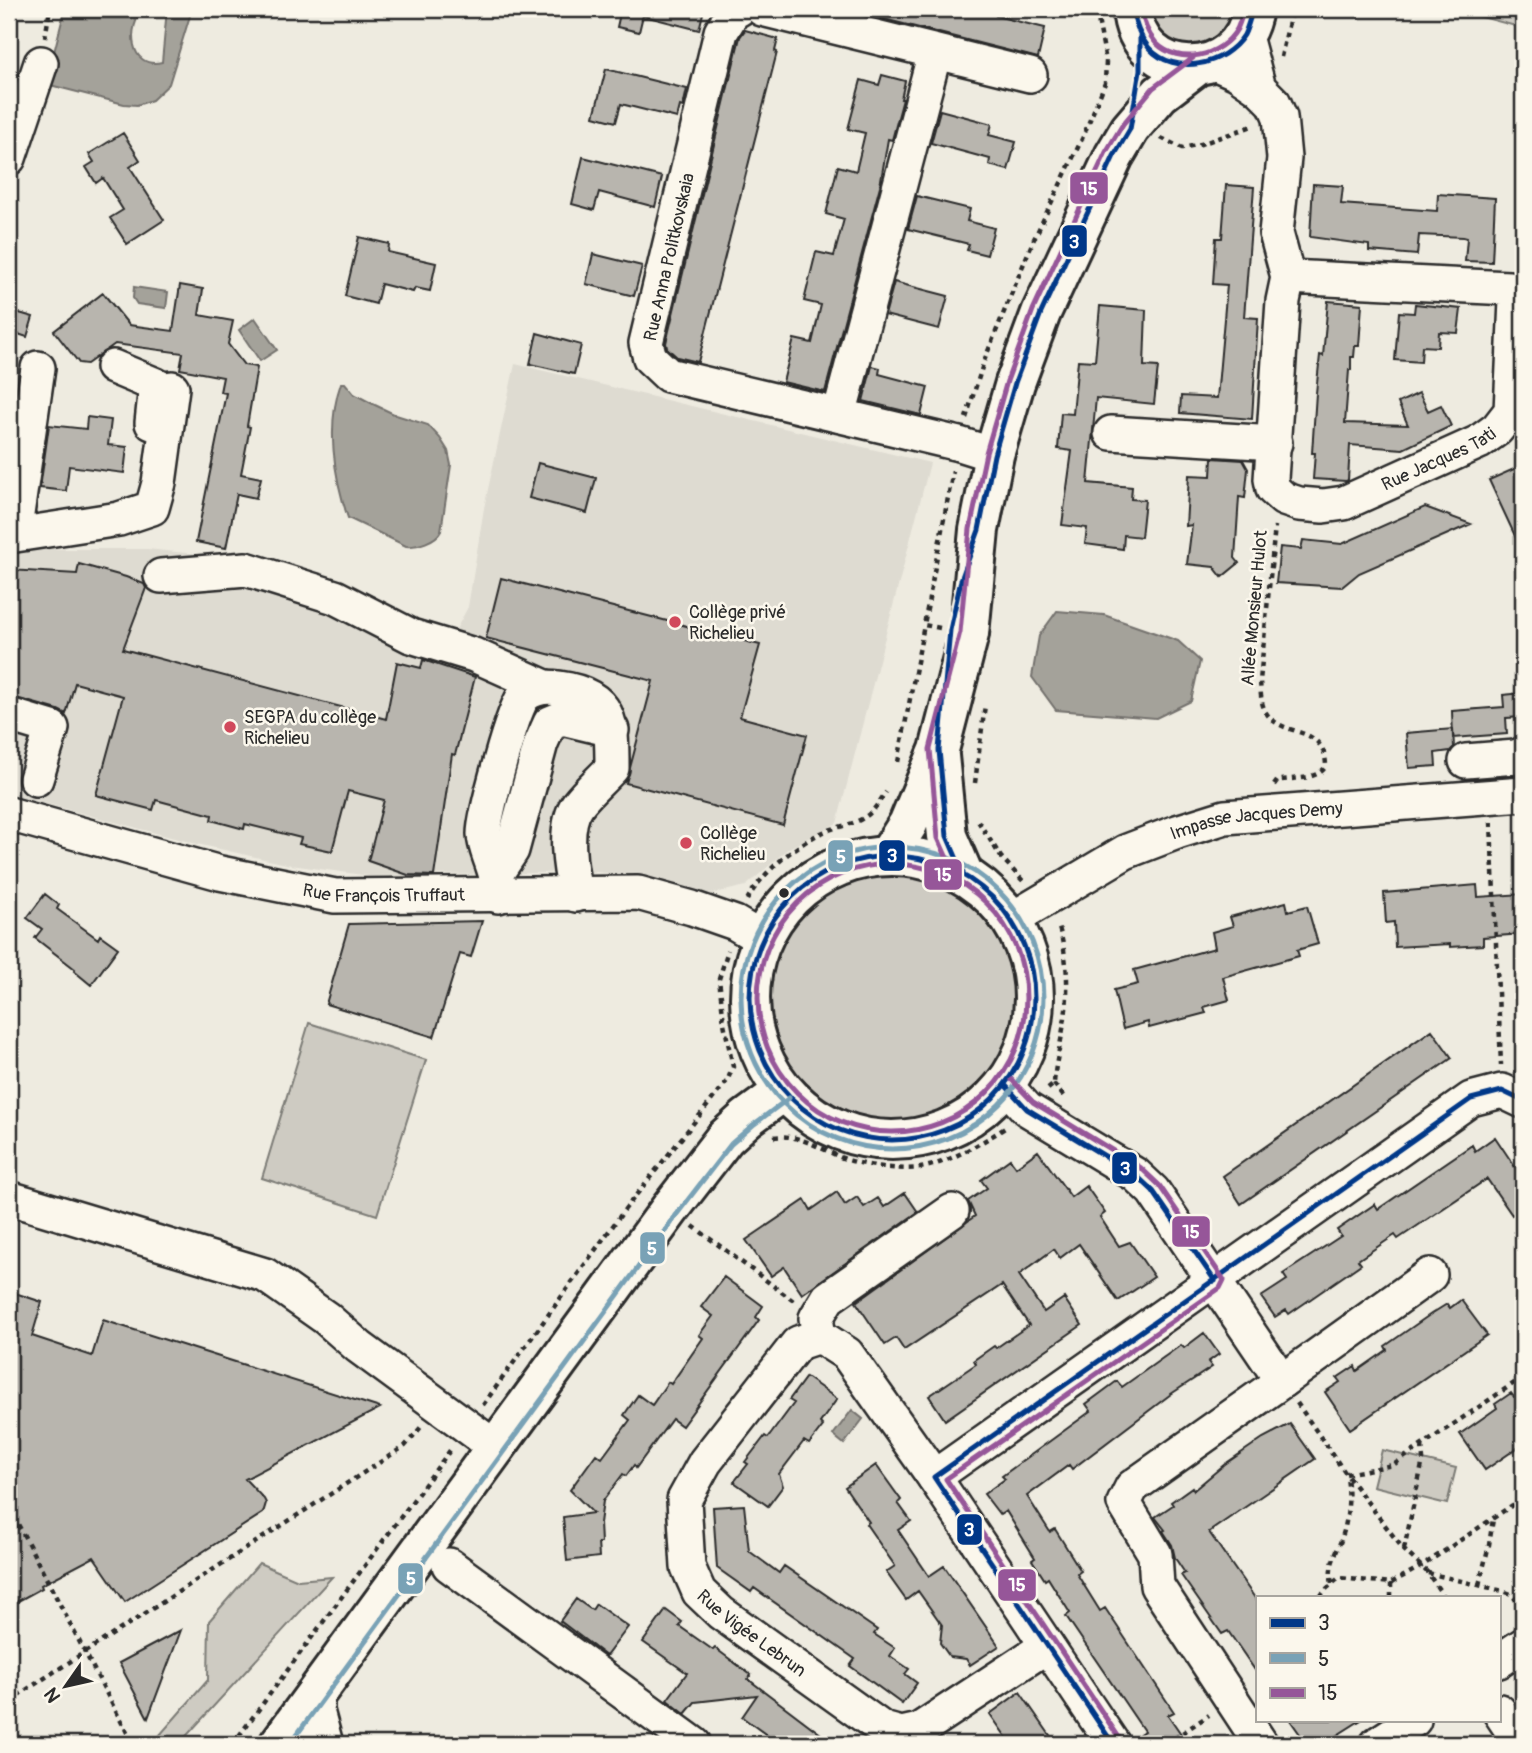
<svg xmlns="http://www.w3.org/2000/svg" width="1532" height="1753" font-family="Pangolin,sans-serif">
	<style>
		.built { fill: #dedbd1 }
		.green { fill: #cecbc2; stroke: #7c7b76; stroke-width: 2 }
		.water { fill: #a4a29a; stroke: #74726e; stroke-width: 2 }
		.building { fill: #b8b5ae; stroke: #2b2b2b; stroke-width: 2 }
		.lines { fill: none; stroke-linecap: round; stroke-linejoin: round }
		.minor-casing { stroke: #2b2b2b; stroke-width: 38 }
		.major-casing { stroke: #2b2b2b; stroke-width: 44 }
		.path { stroke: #2b2b2b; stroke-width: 4.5; stroke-dasharray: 5 5; stroke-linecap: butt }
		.minor { stroke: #fbf7ec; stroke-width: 33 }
		.major { stroke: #fbf7ec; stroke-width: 38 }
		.bus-1-casing { stroke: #fbf7ec; stroke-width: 10 }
		.bus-2-casing { stroke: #fbf7ec; stroke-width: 10 }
		.bus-3-casing { stroke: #fbf7ec; stroke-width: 10 }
		.bus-1 { stroke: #003788; stroke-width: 5 }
		.bus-2 { stroke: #79a2b6; stroke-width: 5 }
		.bus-3 { stroke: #965699; stroke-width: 5 }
		.poi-dot { fill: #d1495b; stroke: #fbf7ec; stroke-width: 2.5 }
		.bus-dot { fill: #2b2b2b; stroke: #fbf7ec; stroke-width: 2.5 }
		.labels { text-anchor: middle; stroke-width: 5; stroke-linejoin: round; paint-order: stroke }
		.street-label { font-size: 18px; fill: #2b2b2b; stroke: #fbf7ec }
		.poi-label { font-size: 18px; fill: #2b2b2b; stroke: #fbf7ec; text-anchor: start }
		.line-badge { stroke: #fbf7ec; stroke-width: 2.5 }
		.badge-label { font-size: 19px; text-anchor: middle; font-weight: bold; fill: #fff }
	</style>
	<rect width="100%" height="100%" fill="#eeebe0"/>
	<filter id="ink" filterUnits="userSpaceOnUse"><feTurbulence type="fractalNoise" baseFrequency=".0143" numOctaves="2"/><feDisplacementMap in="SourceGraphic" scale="14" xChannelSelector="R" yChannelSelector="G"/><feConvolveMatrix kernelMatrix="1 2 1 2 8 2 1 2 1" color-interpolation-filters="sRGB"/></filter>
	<g filter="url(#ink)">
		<path class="built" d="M515,364L930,463L837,823L789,848L746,886L711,894L655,879L596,872L370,876L291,865L193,843L9,794V549H147L244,559L363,594L453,635L468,607L484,508Z"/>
		<path class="green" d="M1143,9H1236V16L1206,49L1162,43Z
			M1452,9H1523V28Z
			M769 995a125 125 0 1 1 250 0a125 125 0 1 1-250 0Z
			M309,1023L426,1060L377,1215L262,1178Z
			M1382,1450L1456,1468L1447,1504L1373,1486Z
			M259,1563L298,1580L332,1577L179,1744H152L208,1680L209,1621Z"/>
		<path class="water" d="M65,9H144C126,26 129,70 162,62L167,9H192L169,84L152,100L137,105L124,104L46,84Z
			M134,287L168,292L166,308L137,304L133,298Z
			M255,318L277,350L260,361L239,330Z
			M341,383H345L354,394L375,405L396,415L428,425L440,438L448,451L451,465L441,531C436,541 417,547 406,546L348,518C334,477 326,425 341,383Z
			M1057,611L1104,615L1178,641L1200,661L1191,701L1156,718L1056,710L1032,677L1039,636Z
			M852,1410L863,1419L844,1444L833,1435Z"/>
		<path class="building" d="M621,9H704L699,30L644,16V11L639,32L617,27Z
			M882,9H983L997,12L996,16L1045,28L1038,58L880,18Z
			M745,30L778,39L775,51L777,52L698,362L677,357L667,348L666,343L725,99L740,37Z
			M606,69L687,89L683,107L680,106L677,118L621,104L616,122L594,116Z
			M882,75L905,81L901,99H903L892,140L888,139L880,186L825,392L783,382L794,339L812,343L821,305L804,301L816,252L834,256L844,219L826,214L838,166L856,171L865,133L848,129L861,80L879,85Z
			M940,110L992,124L989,135L1016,142L1008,170L989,165L990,159L931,143Z
			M123,133L140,160L130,167L164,220L127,244L110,218L123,210L103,178L96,183L86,167L94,162L89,154Z
			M583,157L662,177L655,207L599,192L594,210L572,204Z
			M1313,184L1343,186L1341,204L1437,211L1438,194L1495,198L1492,262L1465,261L1467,238L1463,237L1419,235L1417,255L1369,251V245L1310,237Z
			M1226,185L1254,187L1244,317L1258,318L1252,419L1180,413L1181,396L1217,398L1227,285L1213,284L1216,238H1222Z
			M917,196L970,209L967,221L994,228L987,255L967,250L969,244L908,229Z
			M359,237L389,244L388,252L436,263L430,291L415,288L413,292L381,284L376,304L345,296Z
			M593,254L642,266L634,296L586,284Z
			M894,282L948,296L939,329L885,315Z
			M180,285L203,289L199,315L233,321L228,344L244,365L257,367L247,426L250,427L241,474L261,478L256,498L237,494L226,548L196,542L226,393L220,392L223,377L180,369L183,353L115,344L87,364L79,363L54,331L103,293L129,325L173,331Z
			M1328,301L1362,304L1359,346H1355L1354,357H1351V370H1349L1345,423L1408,425L1398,403L1419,393L1428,411L1441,405L1451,426L1403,449L1350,445L1348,480L1346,481L1313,479L1315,453H1312L1316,393L1320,355L1323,356Z
			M1415,304L1461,309L1458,333L1439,332L1438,347L1422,346L1421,362L1395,360L1399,312L1414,313Z
			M1100,306L1146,310L1144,366L1158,367L1154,404L1096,398L1088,483L1132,487L1131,499L1145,500L1141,537L1124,535L1123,549L1085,544L1087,528L1062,525L1072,451L1058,449L1061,413L1073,414L1078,360L1095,361Z
			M9,310L33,317L27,337L9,331Z
			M537,333L581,345L574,374L530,364Z
			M872,366L880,368L879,374L928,387L921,415L863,401Z
			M87,417L111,420L108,445L127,447L124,473L69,466L66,491L40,488L49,425L86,429Z
			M1212,458L1243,460L1248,469L1245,498L1239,497L1235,558L1239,563L1222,577L1214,567L1187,564L1192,525L1186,526L1189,475L1211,476Z
			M538,463L596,478L587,513L529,498Z
			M1523,465V553L1489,480Z
			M1425,507L1471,524L1359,573L1342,587L1276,583L1280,547L1301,549L1303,540L1342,544Z
			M79,564L126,577L144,584L146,588L123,649L386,719L397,662L421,668L423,660L475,677L455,755L452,754L434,876L408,875L368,861L384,800L348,791L332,851L299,844L301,838L245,824L244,829L211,820L212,815L156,800L153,810L96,795L123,696L75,683L66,714L58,710L9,696V570L77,574Z
			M501,578L760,645L740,717L807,735L783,825L626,783L653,681L486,638Z
			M1523,693V717L1506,718L1507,734L1453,738L1452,711L1504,707L1503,695Z
			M1453,729L1454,747L1450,751L1435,753L1436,766L1409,768L1406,733Z
			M1477,885L1478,897L1523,894V934L1483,937V945L1450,947V944L1395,947L1394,922L1386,923L1384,893Z
			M45,894L59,905L57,909L98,939L100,935L118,948L91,985L74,971L75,969L35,938L42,929L27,918Z
			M1286,902L1288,911L1307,906L1318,944L1297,950L1299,956L1223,977L1229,1000L1204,1007L1206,1013L1149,1028L1148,1022L1123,1029L1114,990L1138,984L1134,970L1215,948L1212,932L1233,926L1230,917Z
			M482,921L471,957L460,954L434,1037L326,1004L349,924Z
			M1432,1030L1452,1058L1241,1204L1223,1176Z
			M1495,1137L1523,1179V1207L1512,1215L1487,1179L1398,1239L1395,1235L1358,1260L1361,1264L1289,1314L1286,1310L1275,1317L1261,1297L1287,1280L1283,1274L1341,1236L1337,1230L1375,1204L1378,1209L1472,1145L1475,1151Z
			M1038,1151L1071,1197L1086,1186L1105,1213L1100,1217L1119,1246L1130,1242L1154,1277L1118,1301L1079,1244L1060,1258L1054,1249L1019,1275L1044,1312L1064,1298L1082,1325L945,1420L929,1396L976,1364L974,1360L994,1346L996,1348L1029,1325L1002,1285L904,1350L896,1338L885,1345L856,1302L975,1216L968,1201L987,1188L981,1180L1010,1159L1016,1167Z
			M837,1192L845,1205L857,1197L864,1207L878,1198L884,1207L905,1193L918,1212L802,1294L784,1267L771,1276L746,1240L805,1200L811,1210Z
			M724,1277L763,1306L756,1317L759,1320L682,1426L672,1419L636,1468L634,1465L626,1476L623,1474L603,1501L600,1523L601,1543H598L599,1557L567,1561L563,1517L593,1513L570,1490L596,1454L602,1458L630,1420L624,1415L638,1395L652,1405L668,1382L671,1384L703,1338L699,1335L713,1316L701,1307Z
			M9,1291L42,1302L32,1336L92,1356L103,1320L380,1408L245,1479L264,1499L266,1503L263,1513L125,1602L94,1557L41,1585L42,1588L9,1606Z
			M1461,1300L1487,1335L1350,1429L1325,1392L1340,1382L1337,1378L1355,1366L1357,1371L1387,1350L1385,1346L1431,1314L1447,1304L1450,1308Z
			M1204,1333L1219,1354L1208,1362L1212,1367L1171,1394L1072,1469L1069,1465L1027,1496L1050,1532L1055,1529L1081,1571L1077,1574L1100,1611L1105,1608L1174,1712L1168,1715L1188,1744H1132L1131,1740L1144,1731L1066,1616L1070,1613L1048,1578L1045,1580L1032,1560L1035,1558L1006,1511L1000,1515L984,1494L1005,1479L1002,1476L1091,1411L1086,1404L1117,1381L1122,1387L1181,1345L1184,1348Z
			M806,1377L837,1399L820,1423L823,1426L809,1444L804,1441L779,1474L783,1486L768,1506L734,1482L748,1464L745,1462L765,1436L768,1438L794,1403L789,1400Z
			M1523,1391V1444L1485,1470L1460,1434L1497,1408L1495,1404L1511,1393L1514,1397Z
			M1290,1424L1315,1459L1209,1532L1257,1601V1673L1228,1631L1222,1634L1181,1575L1185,1573L1175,1558L1172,1545L1163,1531L1165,1530L1155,1517L1173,1505L1171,1502L1192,1487L1194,1490L1225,1464L1263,1438Z
			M876,1465L901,1500L898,1503L911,1521L898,1530L929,1576L944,1566L999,1646L970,1665L966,1659L950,1657L940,1643L942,1625L918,1591L906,1600L886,1572L895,1566L866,1524L869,1522L845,1487Z
			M744,1505L749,1551L779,1573L784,1566L877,1630L874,1634L895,1648L890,1656L909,1669L905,1674L917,1683L902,1704L850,1666L855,1659L754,1588L751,1592L717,1568L713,1507Z
			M576,1599L592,1610L596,1604L628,1627L606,1656L560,1621Z
			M666,1610L682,1622L679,1626L713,1650L715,1648L751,1675L748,1679L834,1744H779L742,1717L757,1695L695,1702L685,1714L667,1700L687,1673L643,1642Z
			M181,1630L148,1718L119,1663Z
			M1020,1692L1056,1744H1011L990,1714Z
			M1290,1720H1361L1323,1744H1307Z"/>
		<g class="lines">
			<g class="minor-casing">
				<g id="minor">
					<path d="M739,9L733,12L721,32L646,343L650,358L668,375L959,444L994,455"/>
					<path d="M762,9L1030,75"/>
					<path d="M1212,62L1237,73L1259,88L1245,36"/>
					<path id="s1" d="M1259,88L1274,103L1280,117L1284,158L1276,233L1288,277L1283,301L1271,479L1273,489L1284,499L1299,504L1323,506L1344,503L1479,442L1497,429L1511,411L1516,300L1509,288L1288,277"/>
					<path d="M9,158L41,63"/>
					<path d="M113,367L156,385L152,423"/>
					<path d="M839,415L935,52"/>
					<path d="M1111,433L1275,443"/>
					<path d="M14,535L38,368"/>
					<path d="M9,536L119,519L152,508L159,483L172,388"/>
					<path d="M161,576L246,569L335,597L411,636L474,655L543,686"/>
					<path d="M9,715L52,728L36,779"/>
					<path d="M1466,761L1516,757L1523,754"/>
					<path id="s2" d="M9,814L220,873L335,896L638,893L692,908L735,923L762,939"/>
					<path d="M496,874L512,850L541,743L550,723L562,718L612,730"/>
					<path d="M498,896C497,887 497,878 494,870C491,859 484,845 484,834C484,816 513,707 524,696C534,687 546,686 559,688C612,695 612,723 612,768C601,780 587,792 578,804C562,826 570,871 576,895"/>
					<path id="s3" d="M1012,919L1125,852L1177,832L1225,817L1523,794"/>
					<path d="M1006,1086L1027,1109L1136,1175L1153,1191L1282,1381L1430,1275"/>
					<path d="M9,1198L265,1275L326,1318L359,1347L495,1447"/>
					<path d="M819,1336L816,1318L828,1298L952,1211"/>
					<path id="s4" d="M934,1477L847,1354L819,1336L798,1343L705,1462L684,1500L688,1567L699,1592L721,1613L883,1729L901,1734L919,1730L1047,1646"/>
					<path d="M449,1565L694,1744"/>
					<path d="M1499,1661L1523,1645"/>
					<path d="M317,1691V1711L326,1744"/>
					<path d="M1499,1711L1521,1744"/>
					<path d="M1113,1744L934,1477L1471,1099L1502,1091L1523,1101"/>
					<path d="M1261,1744L1157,1586L1155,1554L1124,1503L1132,1487L1282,1381"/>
					<path d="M1377,1744L1414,1720"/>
				</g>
			</g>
			<g class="major-casing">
				<path id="major" d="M1132,9C1137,82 1240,86 1253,9
					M939,756L947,836L963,873
					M889,854L908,824L939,750L969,634L979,530L994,455L1015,383L1041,313L1114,156L1130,129L1160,94L1198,65
					M750 998a142 142 0 1 1 284 0a142 142 0 1 1-284 0Z
					M279,1744L670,1209L725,1138L747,1118L784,1091"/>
			</g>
			<path class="path" d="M45,38L50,9
				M1281,57L1292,9
				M1161,138L1182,148L1201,144L1255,125
				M966,418L984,361L1033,241L1082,139L1105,83L1106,61L1096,9
				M940,628L924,625L953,471
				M898,762L924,625
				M975,783L985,705
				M1274,785L1277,781C1293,777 1317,781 1326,766C1325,724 1284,738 1267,714C1260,704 1261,692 1260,681L1275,526
				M978,821L1001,857L1023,881
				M1491,822L1501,1065
				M747,900C762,873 792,848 819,834C835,826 855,826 869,814C876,808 881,799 886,792
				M1054,1084L1064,1097
				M1048,1089L1054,1084C1055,1064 1060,1048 1063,1029C1070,994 1068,958 1058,924
				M774,1137C796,1133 820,1148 840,1157C859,1165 899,1171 920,1168C947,1164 985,1141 1008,1126
				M693,1226L795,1302
				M1297,1403L1346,1474L1404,1550L1427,1572L1444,1597
				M483,1405L625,1209L727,1081L733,1067L724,1023L719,979L728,950
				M1346,1474L1393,1465L1523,1377
				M9,1507L133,1744
				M1404,1549L1423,1460L1422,1445
				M1428,1573L1503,1591L1511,1594L1523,1608
				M1332,1583C1327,1565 1338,1552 1343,1534C1348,1518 1350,1495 1347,1478
				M1391,1583V1597
				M1479,1585L1489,1545L1493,1519
				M1320,1597L1325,1590L1339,1578L1391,1583L1422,1566L1523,1498
				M9,1701L405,1446L421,1427
				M233,1744L451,1449
				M1166,1744L1209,1715"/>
			<use href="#minor" class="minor"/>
			<use href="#major" class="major"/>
			<g class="bus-1-casing">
				<path id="bus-1" d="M1132,9C1136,24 1139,36 1149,48C1175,77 1225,65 1244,35C1248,27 1250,17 1253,9
					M750 998a142 142 0 1 1 284 0a142 142 0 1 1-284 0Z
					M963,873L947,836L939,750L950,630L961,580L979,530L994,455L1015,383L1041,313L1114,156L1130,129L1140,70V36
					M1006,1086L1027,1109L1136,1175L1153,1191L1215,1281
					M1113,1744L934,1477L1471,1099L1502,1091L1523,1101"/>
			</g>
			<g class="bus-2-casing">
				<path id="bus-2" d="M741 998a151 151 0 1 1 302 0a151 151 0 1 1-302 0Z
					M290,1744L677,1214L731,1144L753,1125L789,1098"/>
			</g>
			<g class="bus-3-casing">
				<path id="bus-3" d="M1141,9C1144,22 1147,33 1156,43C1179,66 1221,57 1237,29C1240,23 1242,15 1244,9
					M758 998a134 134 0 1 1 268 0a134 134 0 1 1-268 0Z
					M955,876L938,838L930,749L960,632L970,529L986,453L1007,381L1033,310L1106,152L1123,124L1153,88L1193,58
					M1012,1080L1033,1102L1141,1168L1159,1185L1224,1280L1220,1288L946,1479L1120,1739"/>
			</g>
			<use href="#bus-1" class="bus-1"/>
			<use href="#bus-2" class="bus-2"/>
			<use href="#bus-3" class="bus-3"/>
		</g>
	</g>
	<g class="poi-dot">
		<circle cx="675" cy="622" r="7"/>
		<circle cx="230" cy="727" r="7"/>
		<circle cx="686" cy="843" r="7"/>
	</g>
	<circle class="bus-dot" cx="784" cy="893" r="6"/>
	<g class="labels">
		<g class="street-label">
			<text transform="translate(669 257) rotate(-77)" y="6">Rue Anna Politkovskaia</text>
			<text dy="6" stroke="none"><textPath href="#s1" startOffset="592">Rue Jacques Tati</textPath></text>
			<text transform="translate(1254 608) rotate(-85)" y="6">Allée Monsieur Hulot</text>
			<text dy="6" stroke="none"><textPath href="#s3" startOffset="268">Impasse Jacques Demy</textPath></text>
			<text dy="6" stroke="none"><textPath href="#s2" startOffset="385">Rue François Truffaut</textPath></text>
			<text dy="6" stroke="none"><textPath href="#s4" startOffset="562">Rue Vigée Lebrun</textPath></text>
		</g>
		<g class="poi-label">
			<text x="689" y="618">Collège privé<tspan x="689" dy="21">Richelieu</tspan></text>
			<text x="244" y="723">SEGPA du collège<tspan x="244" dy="21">Richelieu</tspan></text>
			<text x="700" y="839">Collège<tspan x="700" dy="21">Richelieu</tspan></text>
		</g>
	</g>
	<g class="line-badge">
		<rect x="1069" y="171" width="40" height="34" rx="7" fill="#965699"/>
		<rect x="1061" y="224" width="27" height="34" rx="7" fill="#003788"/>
		<rect x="878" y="839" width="28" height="33" rx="7" fill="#003788"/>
		<rect x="827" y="839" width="27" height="34" rx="7" fill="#79a2b6"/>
		<rect x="923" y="858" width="40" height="33" rx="7" fill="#965699"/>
		<rect x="1111" y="1151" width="27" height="34" rx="7" fill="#003788"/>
		<rect x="1171" y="1215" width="40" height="33" rx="7" fill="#965699"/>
		<rect x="639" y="1231" width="27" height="34" rx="7" fill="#79a2b6"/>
		<rect x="956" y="1513" width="27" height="33" rx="7" fill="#003788"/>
		<rect x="397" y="1562" width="27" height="33" rx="7" fill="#79a2b6"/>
		<rect x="997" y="1568" width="40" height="34" rx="7" fill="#965699"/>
	</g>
	<g class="badge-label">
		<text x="1089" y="195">15</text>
		<text x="1074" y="248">3</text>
		<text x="892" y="862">3</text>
		<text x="841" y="863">5</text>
		<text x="943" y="881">15</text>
		<text x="1125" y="1175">3</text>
		<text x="1191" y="1238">15</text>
		<text x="652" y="1255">5</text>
		<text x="969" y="1536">3</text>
		<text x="411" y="1585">5</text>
		<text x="1017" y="1591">15</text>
	</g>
	<rect width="1532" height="1753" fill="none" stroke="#fbf7ec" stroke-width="35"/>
	<rect x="18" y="18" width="1497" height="1718" fill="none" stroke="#2b2b2b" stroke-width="2.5" filter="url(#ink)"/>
	<rect x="1256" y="1596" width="245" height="126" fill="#fbf7ec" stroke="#a8a59f" stroke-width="2"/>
	<rect x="1270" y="1618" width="35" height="10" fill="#003788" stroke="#a8a59f" stroke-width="2"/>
	<text x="1318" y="1630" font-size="21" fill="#2b2b2b">3</text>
	<rect x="1270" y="1653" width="35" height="10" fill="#79a2b6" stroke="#a8a59f" stroke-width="2"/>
	<text x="1318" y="1666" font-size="21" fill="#2b2b2b">5</text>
	<rect x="1270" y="1688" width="35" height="10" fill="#965699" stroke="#a8a59f" stroke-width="2"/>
	<text x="1318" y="1700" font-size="21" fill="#2b2b2b">15</text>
	<g transform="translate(66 1686) rotate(236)" stroke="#fbf7ec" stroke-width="5" paint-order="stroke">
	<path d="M0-5L12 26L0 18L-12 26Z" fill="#2b2b2b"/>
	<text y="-10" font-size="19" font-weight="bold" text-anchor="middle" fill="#2b2b2b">N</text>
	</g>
</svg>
